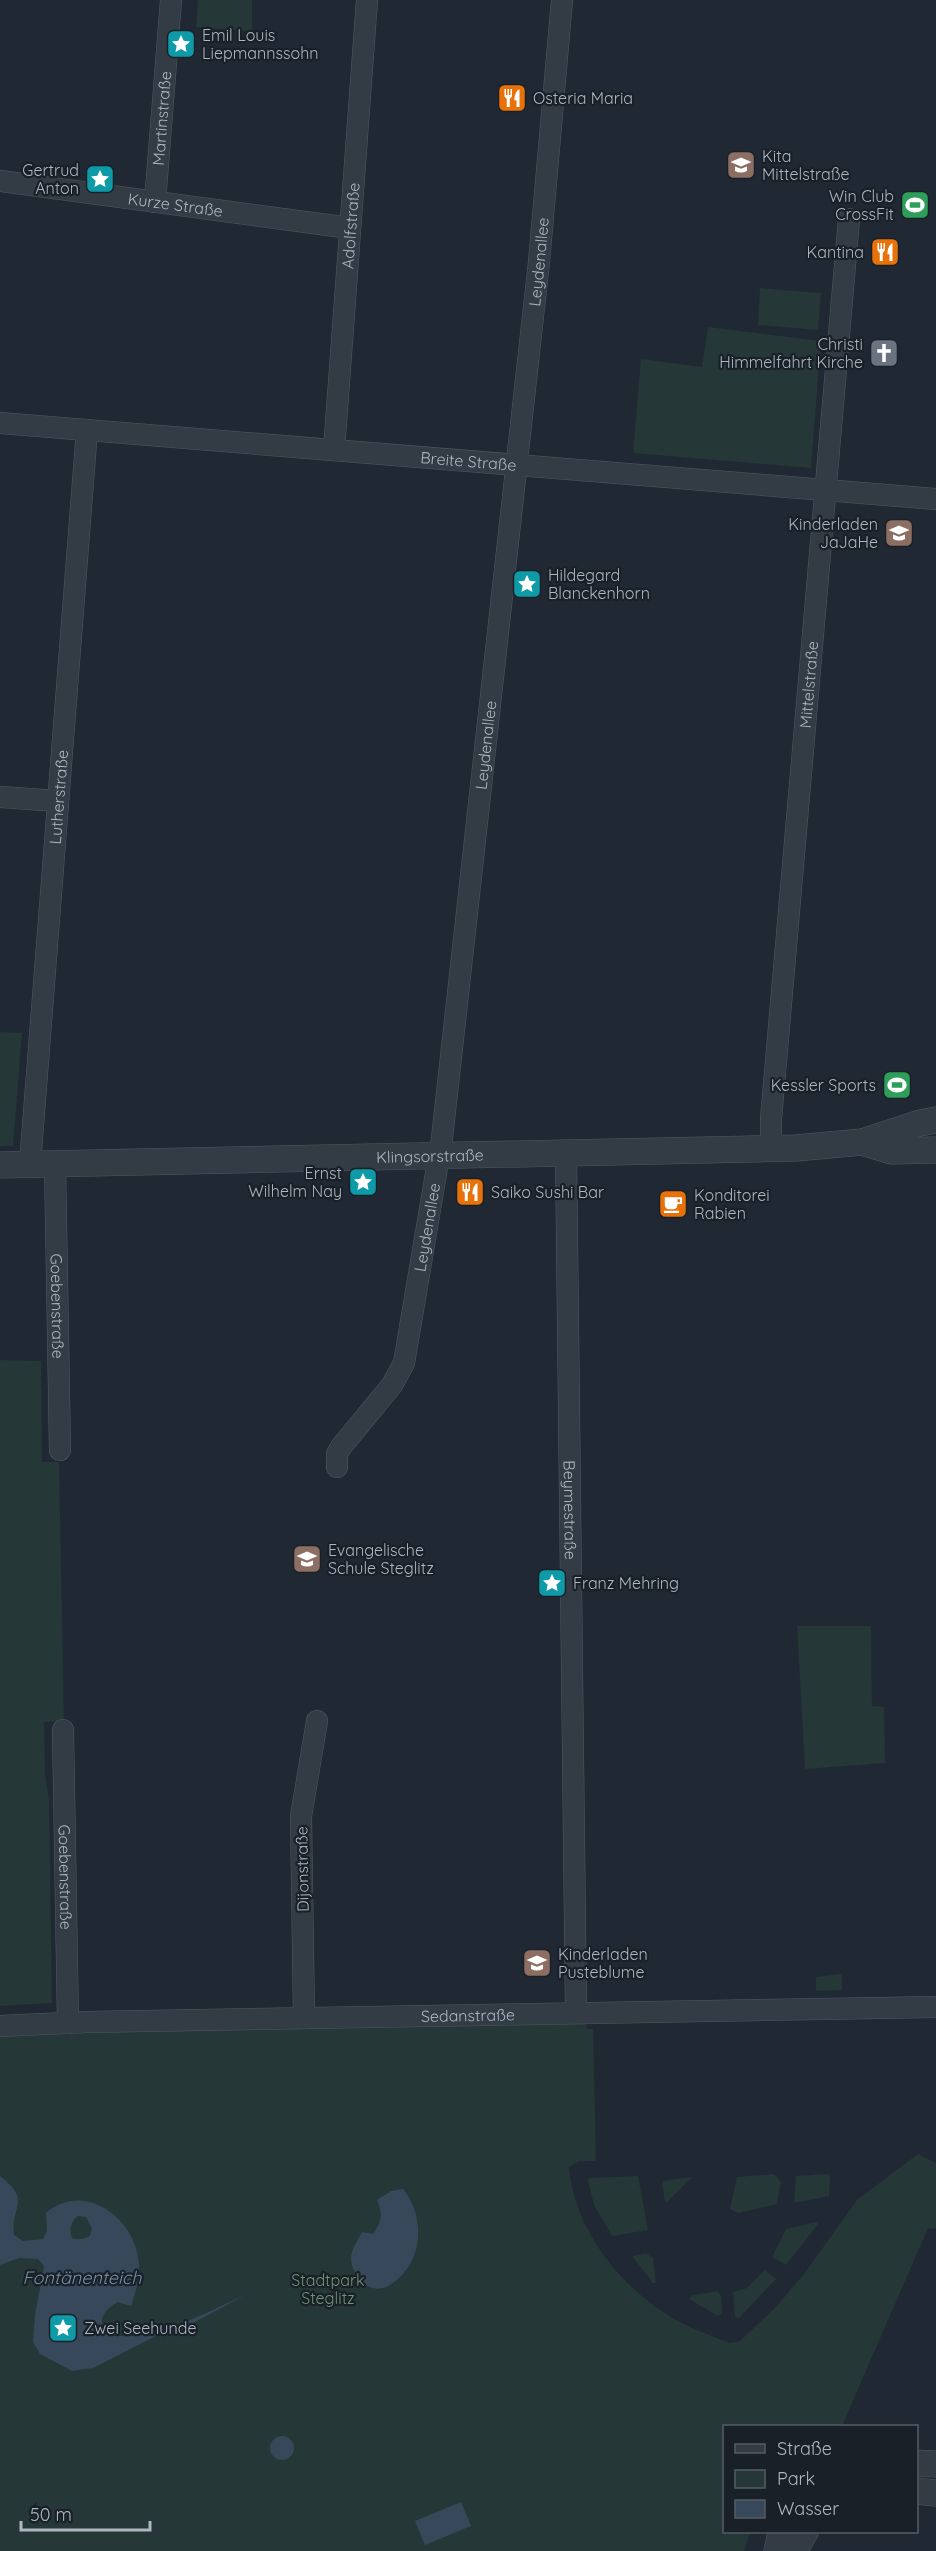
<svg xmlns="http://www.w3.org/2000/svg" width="936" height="2551" font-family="Quicksand,sans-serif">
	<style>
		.green { fill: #253736 }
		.water { fill: #37485a; fill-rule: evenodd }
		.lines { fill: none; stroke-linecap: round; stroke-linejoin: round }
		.minor-casing { stroke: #515962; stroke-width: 22 }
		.tertiary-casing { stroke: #515962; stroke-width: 27 }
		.minor { stroke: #333b44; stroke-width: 21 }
		.tertiary { stroke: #333b44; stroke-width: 26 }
		.labels { text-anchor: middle; stroke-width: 4.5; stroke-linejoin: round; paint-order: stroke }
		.poi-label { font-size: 16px; fill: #adb6c1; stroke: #192028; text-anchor: start }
		.street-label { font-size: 16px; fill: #adb6c1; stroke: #192028 }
		.park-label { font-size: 16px; fill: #709475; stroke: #192028 }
		.water-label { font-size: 18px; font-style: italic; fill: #788ea7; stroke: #192028 }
	</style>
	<rect width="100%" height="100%" fill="#202933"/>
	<path class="green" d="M198,0H252V31L196,27Z
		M760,288L821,293L818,330L758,325Z
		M708,327L821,341L811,468L633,453L641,359L702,367Z
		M0,1032L22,1033L13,1146H0Z
		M0,1360L41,1361L42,1462H59L64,1721L44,1722L45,1773L49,1800L52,2003L0,2006Z
		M797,1626H871L872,1706L884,1707L885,1763L805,1769Z
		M842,1974V1990L816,1991V1977Z
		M586,2022L587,2029H593L596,2161H579L569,2167C574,2226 615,2280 663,2312C683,2326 707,2334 730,2343L740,2341L776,2307L804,2274L857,2200L918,2154L936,2163V2227L935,2229L928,2228L842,2426H724V2532H750L744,2551H0V2037H4V2034Z
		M774,2174L781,2182L777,2204L738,2213L730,2209L737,2177Z
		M828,2174L830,2178L829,2196L794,2203L796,2176Z
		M638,2176L648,2230L612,2236L594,2205L588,2180L590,2178Z
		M692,2177L667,2202H665L662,2181Z
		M816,2222L818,2224L786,2265L772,2257L786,2229Z
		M646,2253L653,2258L656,2283H653L632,2256Z
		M765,2270L776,2279L739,2318L735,2317L733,2292L747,2288Z
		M718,2291L721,2296L722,2313L718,2316L689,2299L693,2295Z"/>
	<path class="water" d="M0,2176C33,2202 10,2205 14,2235L23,2241L43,2239L47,2231L46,2213C81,2183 127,2212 137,2252C142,2272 137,2288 131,2306L118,2302C103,2311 99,2317 104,2334C113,2335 123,2337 132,2336C173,2331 210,2311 247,2294L182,2329L158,2335L93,2368L72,2371L40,2354L33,2342L35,2315L44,2266L38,2259L19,2258L0,2265ZM78,2216L86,2217L92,2228L90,2236L82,2239H73C68,2231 71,2221 78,2216Z
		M403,2189C427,2218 423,2267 388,2286C370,2296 351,2276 351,2258C351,2250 358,2240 362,2232L373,2234C382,2221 383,2214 377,2200L391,2191Z
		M270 2448a12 12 0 1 1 24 0a12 12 0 1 1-24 0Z
		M461,2502L471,2526L425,2545L415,2521Z"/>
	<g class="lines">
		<g class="minor-casing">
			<g id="minor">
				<path id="s1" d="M0,181L350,228"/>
				<path id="s2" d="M155,202L171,0"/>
				<path id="s3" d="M0,423L936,499"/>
				<path id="s4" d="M334,450L367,0"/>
				<path d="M0,797L58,801"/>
				<path id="s5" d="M771,1149V1119L849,219"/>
				<path id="s6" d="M566,1153L576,2012"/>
				<path id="s7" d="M30,1164L87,430"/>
				<path id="s8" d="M55,1164L60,1450"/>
				<path id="s9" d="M337,1467V1454L341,1447L392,1385L404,1363L442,1138L539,262L562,0"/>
				<path id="s10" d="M63,1730L68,2023"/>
				<path d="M304,2018L301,1816L317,1721"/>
				<path id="s11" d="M0,2026L87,2022L936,2007"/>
			</g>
		</g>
		<g class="tertiary-casing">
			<g id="tertiary">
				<path d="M862,1142L892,1151L936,1150"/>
				<path id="s12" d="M0,1165L796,1148L862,1142L920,1123L936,1120"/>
				<path d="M916,2463L936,2464"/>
				<path d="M916,2491L936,2493"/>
				<path d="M777,2551L781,2532"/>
				<path d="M794,2551L805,2532"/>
			</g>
		</g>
		<use href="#minor" class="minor"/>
		<use href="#tertiary" class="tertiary"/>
	</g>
	<defs>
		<g id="sight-square" transform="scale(1.5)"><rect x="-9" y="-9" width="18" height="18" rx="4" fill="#0f9aa8" stroke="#192028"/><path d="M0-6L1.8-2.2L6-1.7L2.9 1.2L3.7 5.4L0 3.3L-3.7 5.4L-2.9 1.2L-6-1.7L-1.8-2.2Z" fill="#fff"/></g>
		<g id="restaurant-square" transform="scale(1.5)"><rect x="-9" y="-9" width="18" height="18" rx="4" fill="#e8710a" stroke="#192028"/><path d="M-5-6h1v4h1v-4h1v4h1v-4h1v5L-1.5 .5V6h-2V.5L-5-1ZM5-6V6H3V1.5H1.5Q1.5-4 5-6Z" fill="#fff"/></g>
		<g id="school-square" transform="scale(1.5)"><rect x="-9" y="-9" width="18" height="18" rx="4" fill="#8d6e63" stroke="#192028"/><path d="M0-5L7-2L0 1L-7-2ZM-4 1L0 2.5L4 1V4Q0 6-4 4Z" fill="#fff"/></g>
		<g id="stadium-square" transform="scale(1.5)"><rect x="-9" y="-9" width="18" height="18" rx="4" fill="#2e9e5b" stroke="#192028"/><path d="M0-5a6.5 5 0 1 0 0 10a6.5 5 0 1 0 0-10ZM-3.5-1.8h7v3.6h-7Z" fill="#fff"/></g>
		<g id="church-square" transform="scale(1.5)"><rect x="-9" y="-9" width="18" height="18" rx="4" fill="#6b7280" stroke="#192028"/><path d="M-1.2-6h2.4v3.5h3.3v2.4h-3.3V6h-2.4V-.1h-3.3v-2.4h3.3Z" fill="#fff"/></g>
		<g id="cafe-square" transform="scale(1.5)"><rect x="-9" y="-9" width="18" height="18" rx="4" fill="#e8710a" stroke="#192028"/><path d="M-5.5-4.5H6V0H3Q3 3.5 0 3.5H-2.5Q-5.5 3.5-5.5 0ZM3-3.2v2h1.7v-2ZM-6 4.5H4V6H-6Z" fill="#fff"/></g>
	</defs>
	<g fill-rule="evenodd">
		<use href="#sight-square" x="181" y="44"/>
		<use href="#restaurant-square" x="512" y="98"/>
		<use href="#school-square" x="741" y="165"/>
		<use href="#sight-square" x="100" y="179"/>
		<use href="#stadium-square" x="915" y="205"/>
		<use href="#restaurant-square" x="885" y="252"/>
		<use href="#church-square" x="884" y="353"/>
		<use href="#school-square" x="899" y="533"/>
		<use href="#sight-square" x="527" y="584"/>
		<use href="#stadium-square" x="897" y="1085"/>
		<use href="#sight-square" x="363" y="1182"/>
		<use href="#restaurant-square" x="470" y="1192"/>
		<use href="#cafe-square" x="673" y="1204"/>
		<use href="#school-square" x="307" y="1559"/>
		<use href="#sight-square" x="552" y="1583"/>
		<use href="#school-square" x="537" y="1963"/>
		<use href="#sight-square" x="63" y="2328"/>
	</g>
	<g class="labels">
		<g class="poi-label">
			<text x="202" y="41">Emil Louis<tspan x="202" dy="18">Liepmannssohn</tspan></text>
			<text x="533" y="104">Osteria Maria</text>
			<text x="762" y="162">Kita<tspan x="762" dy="18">Mittelstraße</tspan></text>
			<text x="79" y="176" text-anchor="end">Gertrud<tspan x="79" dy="18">Anton</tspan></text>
			<text x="894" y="202" text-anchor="end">Win Club<tspan x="894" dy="18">CrossFit</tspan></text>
			<text x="864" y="258" text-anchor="end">Kantina</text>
			<text x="863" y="350" text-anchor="end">Christi<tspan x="863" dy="18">Himmelfahrt Kirche</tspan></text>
			<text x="878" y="530" text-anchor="end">Kinderladen<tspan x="878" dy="18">JaJaHe</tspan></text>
			<text x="548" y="581">Hildegard<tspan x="548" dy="18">Blanckenhorn</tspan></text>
			<text x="876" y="1091" text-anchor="end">Kessler Sports</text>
			<text x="342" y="1179" text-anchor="end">Ernst<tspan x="342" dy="18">Wilhelm Nay</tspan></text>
			<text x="491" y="1198">Saiko Sushi Bar</text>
			<text x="694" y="1201">Konditorei<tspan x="694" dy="18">Rabien</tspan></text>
			<text x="328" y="1556">Evangelische<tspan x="328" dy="18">Schule Steglitz</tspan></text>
			<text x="573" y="1589">Franz Mehring</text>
			<text x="558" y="1960">Kinderladen<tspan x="558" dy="18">Pusteblume</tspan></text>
			<text x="84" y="2334">Zwei Seehunde</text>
		</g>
		<g class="street-label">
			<text dy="6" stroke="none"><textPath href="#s2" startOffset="84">Martinstraße</textPath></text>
			<text dy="6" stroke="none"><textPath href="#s1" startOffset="177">Kurze Straße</textPath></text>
			<text dy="6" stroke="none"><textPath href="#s4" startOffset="225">Adolfstraße</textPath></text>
			<text dy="6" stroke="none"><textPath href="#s9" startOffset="1236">Leydenallee</textPath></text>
			<text dy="6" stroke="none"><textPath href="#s3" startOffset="470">Breite Straße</textPath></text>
			<text dy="6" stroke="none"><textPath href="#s5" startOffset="466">Mittelstraße</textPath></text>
			<text dy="6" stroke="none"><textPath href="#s9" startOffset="750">Leydenallee</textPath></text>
			<text dy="6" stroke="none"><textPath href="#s7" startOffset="368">Lutherstraße</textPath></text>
			<text dy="6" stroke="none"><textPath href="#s12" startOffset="430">Klingsorstraße</textPath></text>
			<text dy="6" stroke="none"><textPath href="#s9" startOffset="264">Leydenallee</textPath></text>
			<text dy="6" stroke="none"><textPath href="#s8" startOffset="142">Goebenstraße</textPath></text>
			<text dy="6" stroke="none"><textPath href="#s6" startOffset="357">Beymestraße</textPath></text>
			<text transform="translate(302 1869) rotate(-91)" y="6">Dijonstraße</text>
			<text dy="6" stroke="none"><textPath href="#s10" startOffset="147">Goebenstraße</textPath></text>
			<text dy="6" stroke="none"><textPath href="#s11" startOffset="468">Sedanstraße</textPath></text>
		</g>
		<g class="park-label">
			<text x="328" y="2286">Stadtpark<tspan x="328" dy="18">Steglitz</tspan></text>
		</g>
		<g class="water-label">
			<text x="82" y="2284">Fontänenteich</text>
		</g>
	</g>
	<rect x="723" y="2425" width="195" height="108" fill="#192028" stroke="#545c65" stroke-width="1.5"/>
	<rect x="735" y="2444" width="30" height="9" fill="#333b44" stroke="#545c65" stroke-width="1.5"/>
	<text x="777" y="2455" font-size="18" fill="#adb6c1">Straße</text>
	<rect x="735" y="2470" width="30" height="18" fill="#253736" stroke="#545c65" stroke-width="1.5"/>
	<text x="777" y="2485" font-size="18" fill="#adb6c1">Park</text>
	<rect x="735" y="2500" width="30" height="18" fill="#37485a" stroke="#545c65" stroke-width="1.5"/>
	<text x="777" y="2515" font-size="18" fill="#adb6c1">Wasser</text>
	<path d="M21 2521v9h129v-9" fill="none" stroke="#adb6c1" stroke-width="3"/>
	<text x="30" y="2521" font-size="18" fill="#adb6c1" stroke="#192028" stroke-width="4.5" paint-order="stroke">50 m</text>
</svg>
